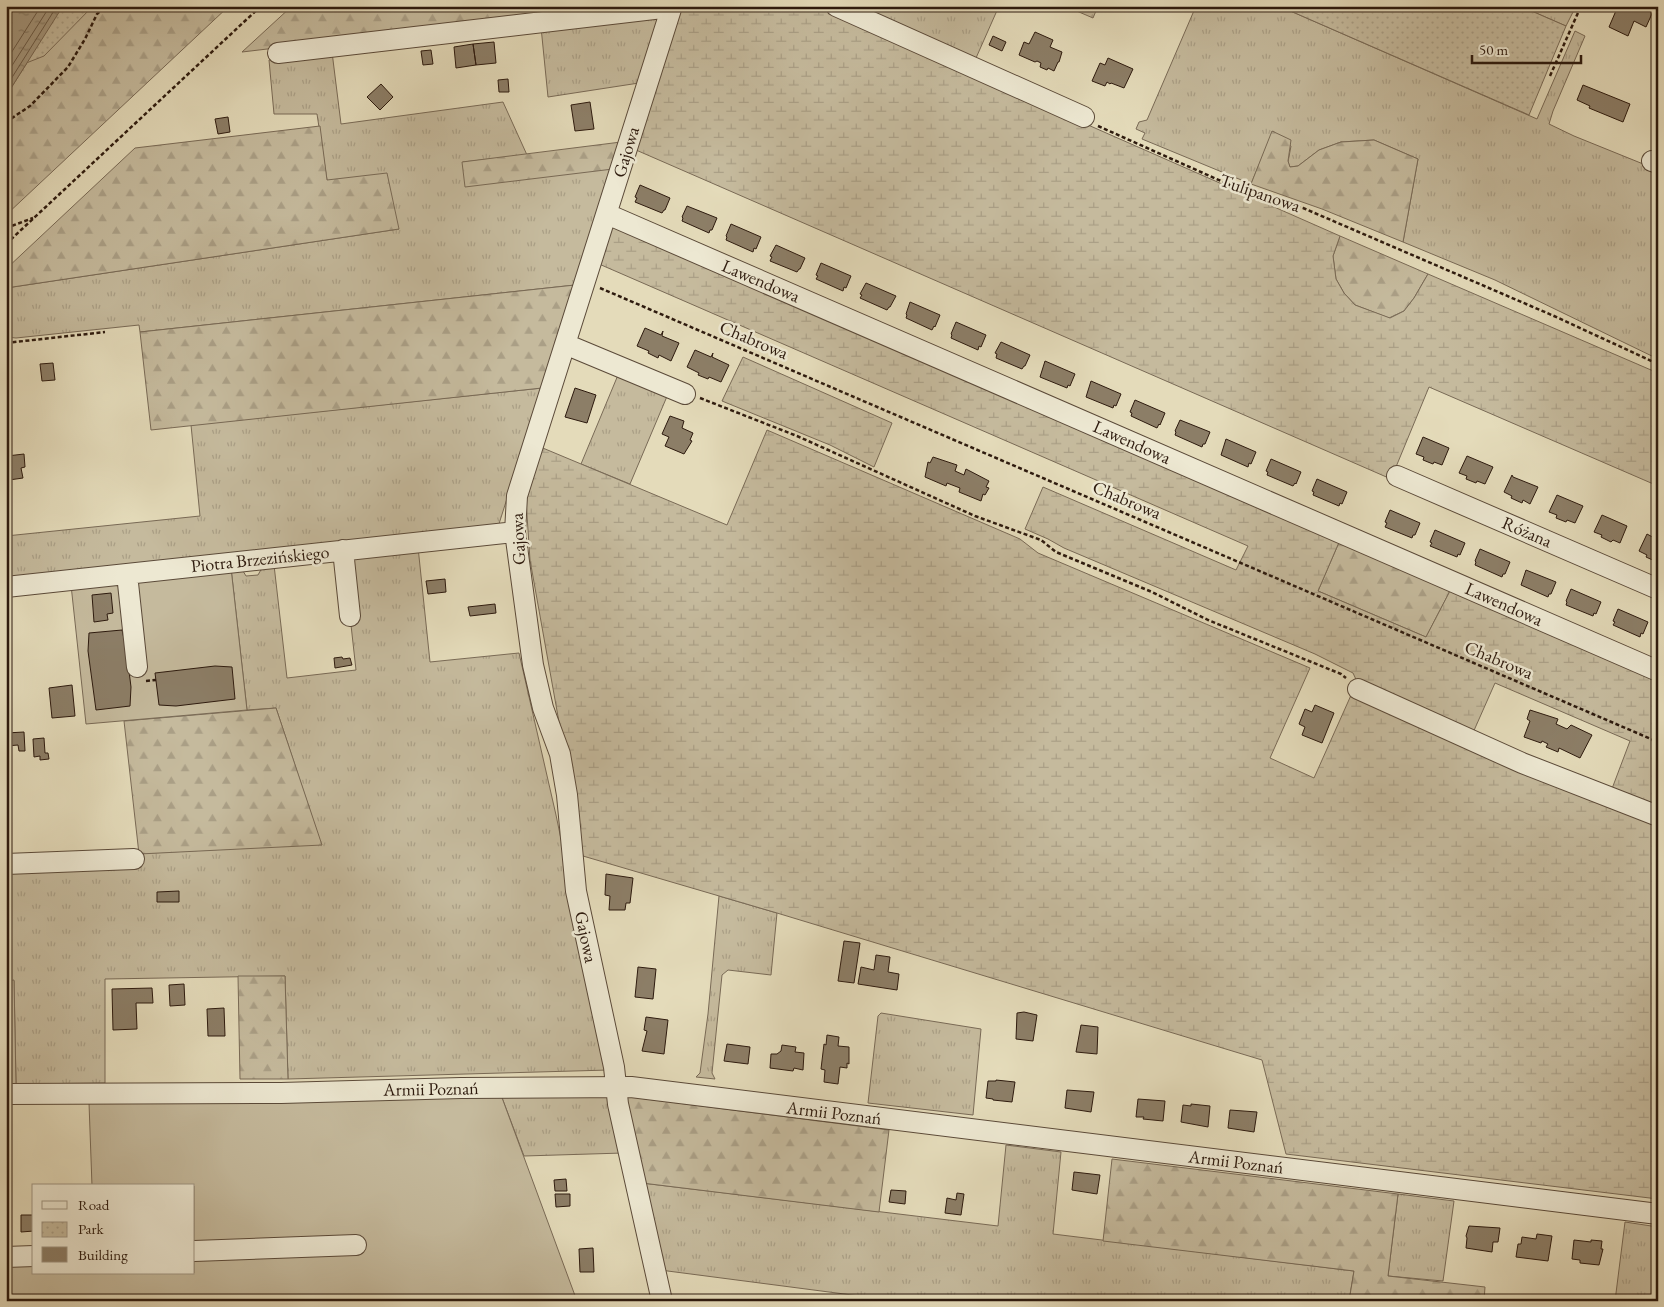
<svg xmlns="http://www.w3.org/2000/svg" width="1664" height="1307" font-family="'EB Garamond',serif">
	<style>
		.grass { fill: url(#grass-tufts); stroke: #796a56 }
		.forest { fill: url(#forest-firs); stroke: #796a56 }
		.wetland { fill: url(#wetland-marsh); stroke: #796a56 }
		.park { fill: url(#park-dots); stroke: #796a56 }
		.pitch { fill: #c5ba9d; stroke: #796a56 }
		.water { fill: url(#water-ripples); stroke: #766652 }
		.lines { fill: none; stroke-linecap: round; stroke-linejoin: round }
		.shore { stroke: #6a5a47; stroke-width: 1 }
		.building { fill: #8c7e67; stroke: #2d1a0e }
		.minor-casing { stroke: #5b4a39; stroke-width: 22 }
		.path { stroke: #2d1a0e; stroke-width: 2.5; stroke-dasharray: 4 2.5; stroke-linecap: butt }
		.minor { stroke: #ede8d2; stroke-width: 20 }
		.labels { text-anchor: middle; stroke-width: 5; stroke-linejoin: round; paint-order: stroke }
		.street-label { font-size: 18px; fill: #2d1a0e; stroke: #ede8d2 }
	</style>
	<defs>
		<pattern id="grass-tufts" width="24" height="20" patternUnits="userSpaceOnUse" patternTransform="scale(1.25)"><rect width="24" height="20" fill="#c5ba9d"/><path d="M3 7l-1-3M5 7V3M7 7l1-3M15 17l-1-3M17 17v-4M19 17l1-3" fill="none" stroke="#aa9f86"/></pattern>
		<pattern id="forest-firs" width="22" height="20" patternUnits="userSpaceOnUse" patternTransform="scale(1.25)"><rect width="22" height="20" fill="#c5ba9d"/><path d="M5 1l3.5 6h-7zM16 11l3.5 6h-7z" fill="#aa9f86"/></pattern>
		<pattern id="wetland-marsh" width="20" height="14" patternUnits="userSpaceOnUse" patternTransform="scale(1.25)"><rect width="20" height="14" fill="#c5ba9d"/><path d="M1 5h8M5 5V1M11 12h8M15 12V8" fill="none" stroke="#aa9f86"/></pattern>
		<pattern id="park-dots" width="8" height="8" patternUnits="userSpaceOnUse" patternTransform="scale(1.25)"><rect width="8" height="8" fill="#c5ba9d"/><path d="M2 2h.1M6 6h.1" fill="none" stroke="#aa9f86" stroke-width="1.8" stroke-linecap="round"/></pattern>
		<pattern id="water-ripples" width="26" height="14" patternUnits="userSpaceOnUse" patternTransform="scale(1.25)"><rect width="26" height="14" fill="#a69980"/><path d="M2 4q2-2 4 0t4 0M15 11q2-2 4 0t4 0" fill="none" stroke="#887c67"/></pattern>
	</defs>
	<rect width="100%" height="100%" fill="#e4dbba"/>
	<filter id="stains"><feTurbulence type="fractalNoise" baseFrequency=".004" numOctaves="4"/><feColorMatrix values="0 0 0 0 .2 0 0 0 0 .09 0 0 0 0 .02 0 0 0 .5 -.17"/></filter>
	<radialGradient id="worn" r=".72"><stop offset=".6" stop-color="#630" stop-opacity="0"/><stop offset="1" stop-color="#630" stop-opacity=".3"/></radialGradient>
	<path class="grass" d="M857,6H999L976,58Z
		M1196,6H1279L1537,119L1575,31L1585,36L1553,111L1549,124L1574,136L1658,170V359L1495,280L1403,242L1418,159L1374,140L1341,142L1319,150L1298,166L1290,167L1288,162L1291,146L1273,131L1251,184L1142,139L1145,133L1136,129L1139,122L1147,120Z
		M1520,6H1576L1566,26Z
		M653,14L658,19L639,83L548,97L541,27Z
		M332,52L341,124L503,102L527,155L463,162L613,169L575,285L140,332L139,325L16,338L6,337V288L399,229L327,180L317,114H274L269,60Z
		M618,375L668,394L630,484L581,464Z
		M542,388L498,527L6,580V536L200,516L191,425Z
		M418,547L430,662L519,653L556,815L609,1070L288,1079L285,976L105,979V1083L16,1084L14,981H6V869L19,860L321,844L276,708L247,710L231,568L240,566L246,576L258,575L263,566L274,565L287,678L356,670L351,625L360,613L354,607L349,554Z
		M719,896L777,913L771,975L728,970L722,975L712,1073L715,1079L696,1077L700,1073L708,1014Z
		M881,1013L981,1029L973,1115L868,1103L878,1016Z
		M501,1095H610L623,1153L524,1156Z
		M1006,1145L1061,1152L1053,1234L1354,1271L1349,1301H898L660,1270L642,1183L998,1226Z
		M1398,1194L1454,1201L1443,1281L1388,1276Z
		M1625,1222L1658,1227V1301H1615Z"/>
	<path class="forest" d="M63,6H229L6,215V96Z
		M292,6H631L242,52Z
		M1065,6H1098L1093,18Z
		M320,126L327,180L387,173L399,229L6,288V269L135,148Z
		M1272,131L1291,140L1288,161L1290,167L1298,166L1319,150L1341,142L1374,140L1418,159L1403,242L1322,209L1251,184Z
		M621,142L613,169L465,187L462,162Z
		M1340,236L1428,274L1414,298L1404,311L1389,318L1355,305L1344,293L1336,279L1333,256Z
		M575,285L542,388L151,430L140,332Z
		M1340,540L1451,589L1426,637L1318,591Z
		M276,708L322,845L139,854L124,721Z
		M238,976H285L288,1079H240Z
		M14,980L16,1084H6V981Z
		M623,1096L889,1130L879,1212L642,1183Z
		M1112,1159L1398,1194L1388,1276L1485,1287L1484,1301H1349L1354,1271L1103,1241Z"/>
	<path class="wetland" d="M682,6H818L1340,236L1333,256L1336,279L1344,293L1355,305L1390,318L1404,311L1414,298L1428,274L1658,373V486L1429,387L1391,479L636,150Z
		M612,226L1340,540L1318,591L1426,637L1451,589L1658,679V814L1610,794L1630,741L1495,683L1472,735L1359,686L1353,673L1315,654L1064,548L1048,539L1025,529L1043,487L1236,570L1248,546L599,264Z
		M743,357L892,423L874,467L830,445L722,401Z
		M767,430L1020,539L1038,553L1310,668L1270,758L1314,778L1352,693L1658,822V1199L1286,1154L1262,1060L777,913L583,856L530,560L525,485L538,446L727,525Z"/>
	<path class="park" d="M6,6H93L44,56L6,71Z
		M1279,6H1520L1566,26L1529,115Z"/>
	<path class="pitch" d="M231,568L247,710L86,724L71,585Z
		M501,1095L577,1301H6V1262L34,1261V1273H194V1255L362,1248L361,1240L252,1246L251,1239L230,1245L194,1247V1186H92L89,1103Z"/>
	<path class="water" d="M6,6H63L6,96Z"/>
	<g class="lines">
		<path class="shore" d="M6,61L41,6
			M6,75L50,6
			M6,87L57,6"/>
	</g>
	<path class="building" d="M1618,6H1652L1655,7L1646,27L1634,21L1628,36L1609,27Z
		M1035,32L1053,40L1050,47L1062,52L1059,62H1058L1054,71L1048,68L1047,70L1040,67L1041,63L1037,61L1035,62L1019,55L1024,42L1029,44Z
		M993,36L1006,42L1002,51L989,45Z
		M494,42L496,63L476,65L473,44Z
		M473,44L476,65L456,68L454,47Z
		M431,50L433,64L423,65L421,51Z
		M1108,58L1133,69L1124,88L1111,83L1110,84L1107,82L1105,86L1092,81L1100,63L1105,65Z
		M508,79L509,92H499L498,80Z
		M381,84L393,97L380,110L367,97Z
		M1583,85L1630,104L1623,122L1589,108L1590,106L1577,100Z
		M590,102L594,129L575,131L571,105Z
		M228,117L230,132L218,134L215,119Z
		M640,185L670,198L665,210H664L662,213L635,202L637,198L635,197Z
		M687,206L717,218L712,230H710L709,233L682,221L683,218L682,217Z
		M731,224L761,237L756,249L754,248L753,252L726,240L727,237L726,236Z
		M776,245L805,258L800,269H799L797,272L770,261L772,257L770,256Z
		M821,263L851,276L846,288L844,287L843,291L816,279L818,276L816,275Z
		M866,283L896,296L890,307H889L887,310L860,298L862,295L860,294Z
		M910,302L940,315L935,327L934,326L932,330L906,318L907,315L906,314Z
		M956,322L986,335L981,347L979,346L978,350L951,338L952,335L951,334Z
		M645,328L661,335L663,331L662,336L679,343L671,361L659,355L658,358L648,353L649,351L637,346Z
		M1001,342L1030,355L1025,366H1024L1022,369L996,358L997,354L995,353Z
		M695,350L711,357L713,353L712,357L729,365L721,382L709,377L708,379L698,375L699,373L687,367Z
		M1045,361L1075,374L1070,386L1068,385L1067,388L1040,377Z
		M53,363L55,380L42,381L40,364Z
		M1091,381L1121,394L1116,406L1114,405L1113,408L1086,397Z
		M575,388L596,395L587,423L565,417Z
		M1135,400L1165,413L1160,425L1159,424L1157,428L1131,416L1132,413L1130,412Z
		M670,416L684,421L682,428L693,433L690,440L692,441L684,454L665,446L669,437L662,434Z
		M1180,420L1210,432L1205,444H1203L1202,447L1175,435L1176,432L1175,431Z
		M1423,437L1449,448L1442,465L1434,462L1433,464L1423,460L1424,457L1416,454Z
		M1226,439L1256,452L1251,464L1249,463L1248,467L1221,455Z
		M24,454L25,467L21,468L23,478L9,480L7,456Z
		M1467,456L1493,467L1485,484L1477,481L1476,483L1466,479L1467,476L1459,473Z
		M933,457L957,465L955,471L964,475L966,469L989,481L986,487L989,488L985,495L983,494L981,501L959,492L960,488L947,483L946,486L925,477L928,462L930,463Z
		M1271,459L1301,472L1296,484L1295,483L1293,486L1267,475L1268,472L1266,471Z
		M1512,475L1513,477L1538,487L1530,504L1523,500L1522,503L1511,498L1512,496L1504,492Z
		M1317,479L1347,492L1342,504L1340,503L1339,506L1313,495L1314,492L1312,491Z
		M1557,495L1583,506L1575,523L1567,520L1566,522L1556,518L1557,515L1549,512Z
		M1390,510L1420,523L1415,535H1413L1412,538L1385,527L1387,523L1385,522Z
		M1602,515L1627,526L1620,543L1613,540L1611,542L1601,537L1602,535L1594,532Z
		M1435,530L1465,543L1460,555L1458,554L1457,557L1430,546L1432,543L1430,542Z
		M1647,534L1658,540L1657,562L1646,557L1647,555L1639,551Z
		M1480,549L1510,562L1505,574H1503L1502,577L1475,565L1476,562L1475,561Z
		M1526,570L1556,582L1551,594H1549L1548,597L1521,585Z
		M445,579L446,592L428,594L426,581Z
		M1571,589L1601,602L1596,614L1594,613L1593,616L1566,605L1567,602L1566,601Z
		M111,593L113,613L107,614L108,620L94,622L92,595Z
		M495,604L496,613L470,616L468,607Z
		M1618,609L1648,622L1643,634L1641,633L1640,637L1613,625L1615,622L1613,621Z
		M122,630L126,647L131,687L130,706L96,710L88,651L89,633Z
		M342,657L343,659L350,658L352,665L335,668L334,658Z
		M215,666L232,667L235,699L176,706L159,705L155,673Z
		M72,685L75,716L52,718L49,688Z
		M1315,705L1334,713L1322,743L1302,735L1305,727L1299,724L1305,709L1312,712Z
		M1530,710L1558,719L1556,724L1567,729L1571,725L1592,735L1580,758L1559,748L1558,752L1546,747L1548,744L1542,741L1541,743L1524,737L1530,721L1527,719Z
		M24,732L25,751H19L18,745L6,746V733Z
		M44,738L45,753H48L49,759L40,760V756L34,757L33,739Z
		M606,874L633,878L630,903H626L625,910H609L610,896L605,895Z
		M179,891V902H157V892Z
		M844,941L860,943L854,983L838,981Z
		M876,955L890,957L888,972L899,974L897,990L858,984L861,967L874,970Z
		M638,967L656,969L653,999L635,997Z
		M184,984L185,1005L170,1006L169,985Z
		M152,988L153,1003H136L137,1029L113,1030L112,989Z
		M224,1008L225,1036H208L207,1009Z
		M1024,1012L1037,1015L1033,1041L1016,1039L1017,1013Z
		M646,1017L668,1020L664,1054L642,1051L647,1031L644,1030Z
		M1081,1025L1098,1027L1097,1054L1076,1052Z
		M827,1035L839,1037L838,1046L849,1047V1064L847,1063V1068L840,1067L838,1084L824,1082L825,1070L821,1069L824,1044L826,1045Z
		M727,1044L750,1047L748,1064L724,1061Z
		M782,1045L796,1047L795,1052L804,1053L803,1070L794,1068L793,1071L770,1068L771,1054H777L781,1051Z
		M996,1080L1015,1082L1012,1102L993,1100V1099L986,1098L988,1081H996Z
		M1067,1090L1094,1092L1091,1112L1065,1108Z
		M1138,1099L1165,1101L1163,1121L1143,1119L1144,1117H1136Z
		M1191,1104L1210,1106L1208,1127L1181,1122L1183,1105L1191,1106Z
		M1230,1110L1257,1112L1254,1132L1228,1128Z
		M1074,1172L1100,1175L1097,1194L1072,1190Z
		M566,1179L567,1191H555L554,1180Z
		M891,1190L906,1191L905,1204L889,1202Z
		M957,1193L964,1194L961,1215L945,1213L947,1198L956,1200Z
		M555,1194H570V1206L556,1207Z
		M21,1215H34V1231L21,1232Z
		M1469,1226L1500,1228L1498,1242H1493L1492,1252L1466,1248L1467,1238L1466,1236Z
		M1537,1234L1552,1236L1548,1261L1516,1257L1518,1244H1521L1522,1237L1536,1239Z
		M1574,1240L1591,1242V1240L1602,1241L1601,1249H1603L1599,1265L1580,1263V1260L1572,1259Z
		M593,1248L594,1272H580L579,1249Z
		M593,1296V1301H581L580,1297Z"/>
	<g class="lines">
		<g class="minor-casing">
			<path id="minor" d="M836,6L1084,117
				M278,53L671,7
				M1652,161L1658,163
				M607,214L1658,671
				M565,344L685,394
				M1397,476L1658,589
				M343,550L350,616
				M127,574L137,667
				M6,587L515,532
				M1358,689L1522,763L1658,816
				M6,864L134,859
				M6,1094L281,1093L461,1088L631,1087L1658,1214
				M194,1251L356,1245
				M6,1257L34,1256
				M662,1301L618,1104L614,1067L576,891L567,795L560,754L543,708L533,665L515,532L517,496L672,6"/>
		</g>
		<path class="path" d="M1550,76L1581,6
			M6,122L30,106L68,67L85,39L97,14L106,6
			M1098,126L1250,194L1303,208L1554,316L1658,364
			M6,228L33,218
			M6,244L261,6
			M600,288L1658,742
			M6,343L105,332
			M700,398L797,436L975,516L1041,540L1056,552L1152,592L1208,620L1341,674L1346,678
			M146,681L156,680"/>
		<use href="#minor" class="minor"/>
	</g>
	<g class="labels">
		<g class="street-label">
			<text transform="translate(626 152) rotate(-73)" y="6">Gajowa</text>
			<text transform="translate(1260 193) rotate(19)" y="6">Tulipanowa</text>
			<text transform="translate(761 281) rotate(23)" y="6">Lawendowa</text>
			<text transform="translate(754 340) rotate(23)" y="6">Chabrowa</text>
			<text transform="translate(1132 442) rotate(24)" y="6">Lawendowa</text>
			<text transform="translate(1127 500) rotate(23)" y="6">Chabrowa</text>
			<text transform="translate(1527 532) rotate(23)" y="6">Różana</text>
			<text transform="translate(518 539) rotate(-93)" y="6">Gajowa</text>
			<text transform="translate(260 559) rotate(-6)" y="6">Piotra Brzezińskiego</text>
			<text transform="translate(1504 604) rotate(24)" y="6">Lawendowa</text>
			<text transform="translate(1499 660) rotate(23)" y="6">Chabrowa</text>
			<text transform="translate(586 937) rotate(78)" y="6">Gajowa</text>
			<text transform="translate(431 1089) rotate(-1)" y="6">Armii Poznań</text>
			<text transform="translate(834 1113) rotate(7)" y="6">Armii Poznań</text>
			<text transform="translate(1236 1162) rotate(7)" y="6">Armii Poznań</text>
		</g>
	</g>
	<rect width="1664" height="1307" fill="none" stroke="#e4dbba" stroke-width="25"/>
	<rect x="8" y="8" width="1649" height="1292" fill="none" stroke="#2d1a0e" stroke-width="2.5"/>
	<rect x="12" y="12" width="1639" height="1282" fill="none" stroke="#2d1a0e"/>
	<rect x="32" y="1184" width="162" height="90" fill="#ede8d2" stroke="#a09684"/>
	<rect x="42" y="1201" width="25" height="8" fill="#ede8d2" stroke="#a09684"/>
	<text x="78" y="1210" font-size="15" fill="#2d1a0e">Road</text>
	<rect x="42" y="1222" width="25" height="15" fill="url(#park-dots)" stroke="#a09684"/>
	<text x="78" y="1234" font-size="15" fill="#2d1a0e">Park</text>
	<rect x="42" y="1247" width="25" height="15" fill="#8c7e67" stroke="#a09684"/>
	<text x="78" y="1260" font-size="15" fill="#2d1a0e">Building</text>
	<path d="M1472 55v8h109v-8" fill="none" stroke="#2d1a0e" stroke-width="2.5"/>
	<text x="1479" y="55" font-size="15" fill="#2d1a0e" stroke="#ede8d2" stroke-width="4" paint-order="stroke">50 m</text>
	<rect width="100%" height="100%" filter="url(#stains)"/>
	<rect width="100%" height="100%" fill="url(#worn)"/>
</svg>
